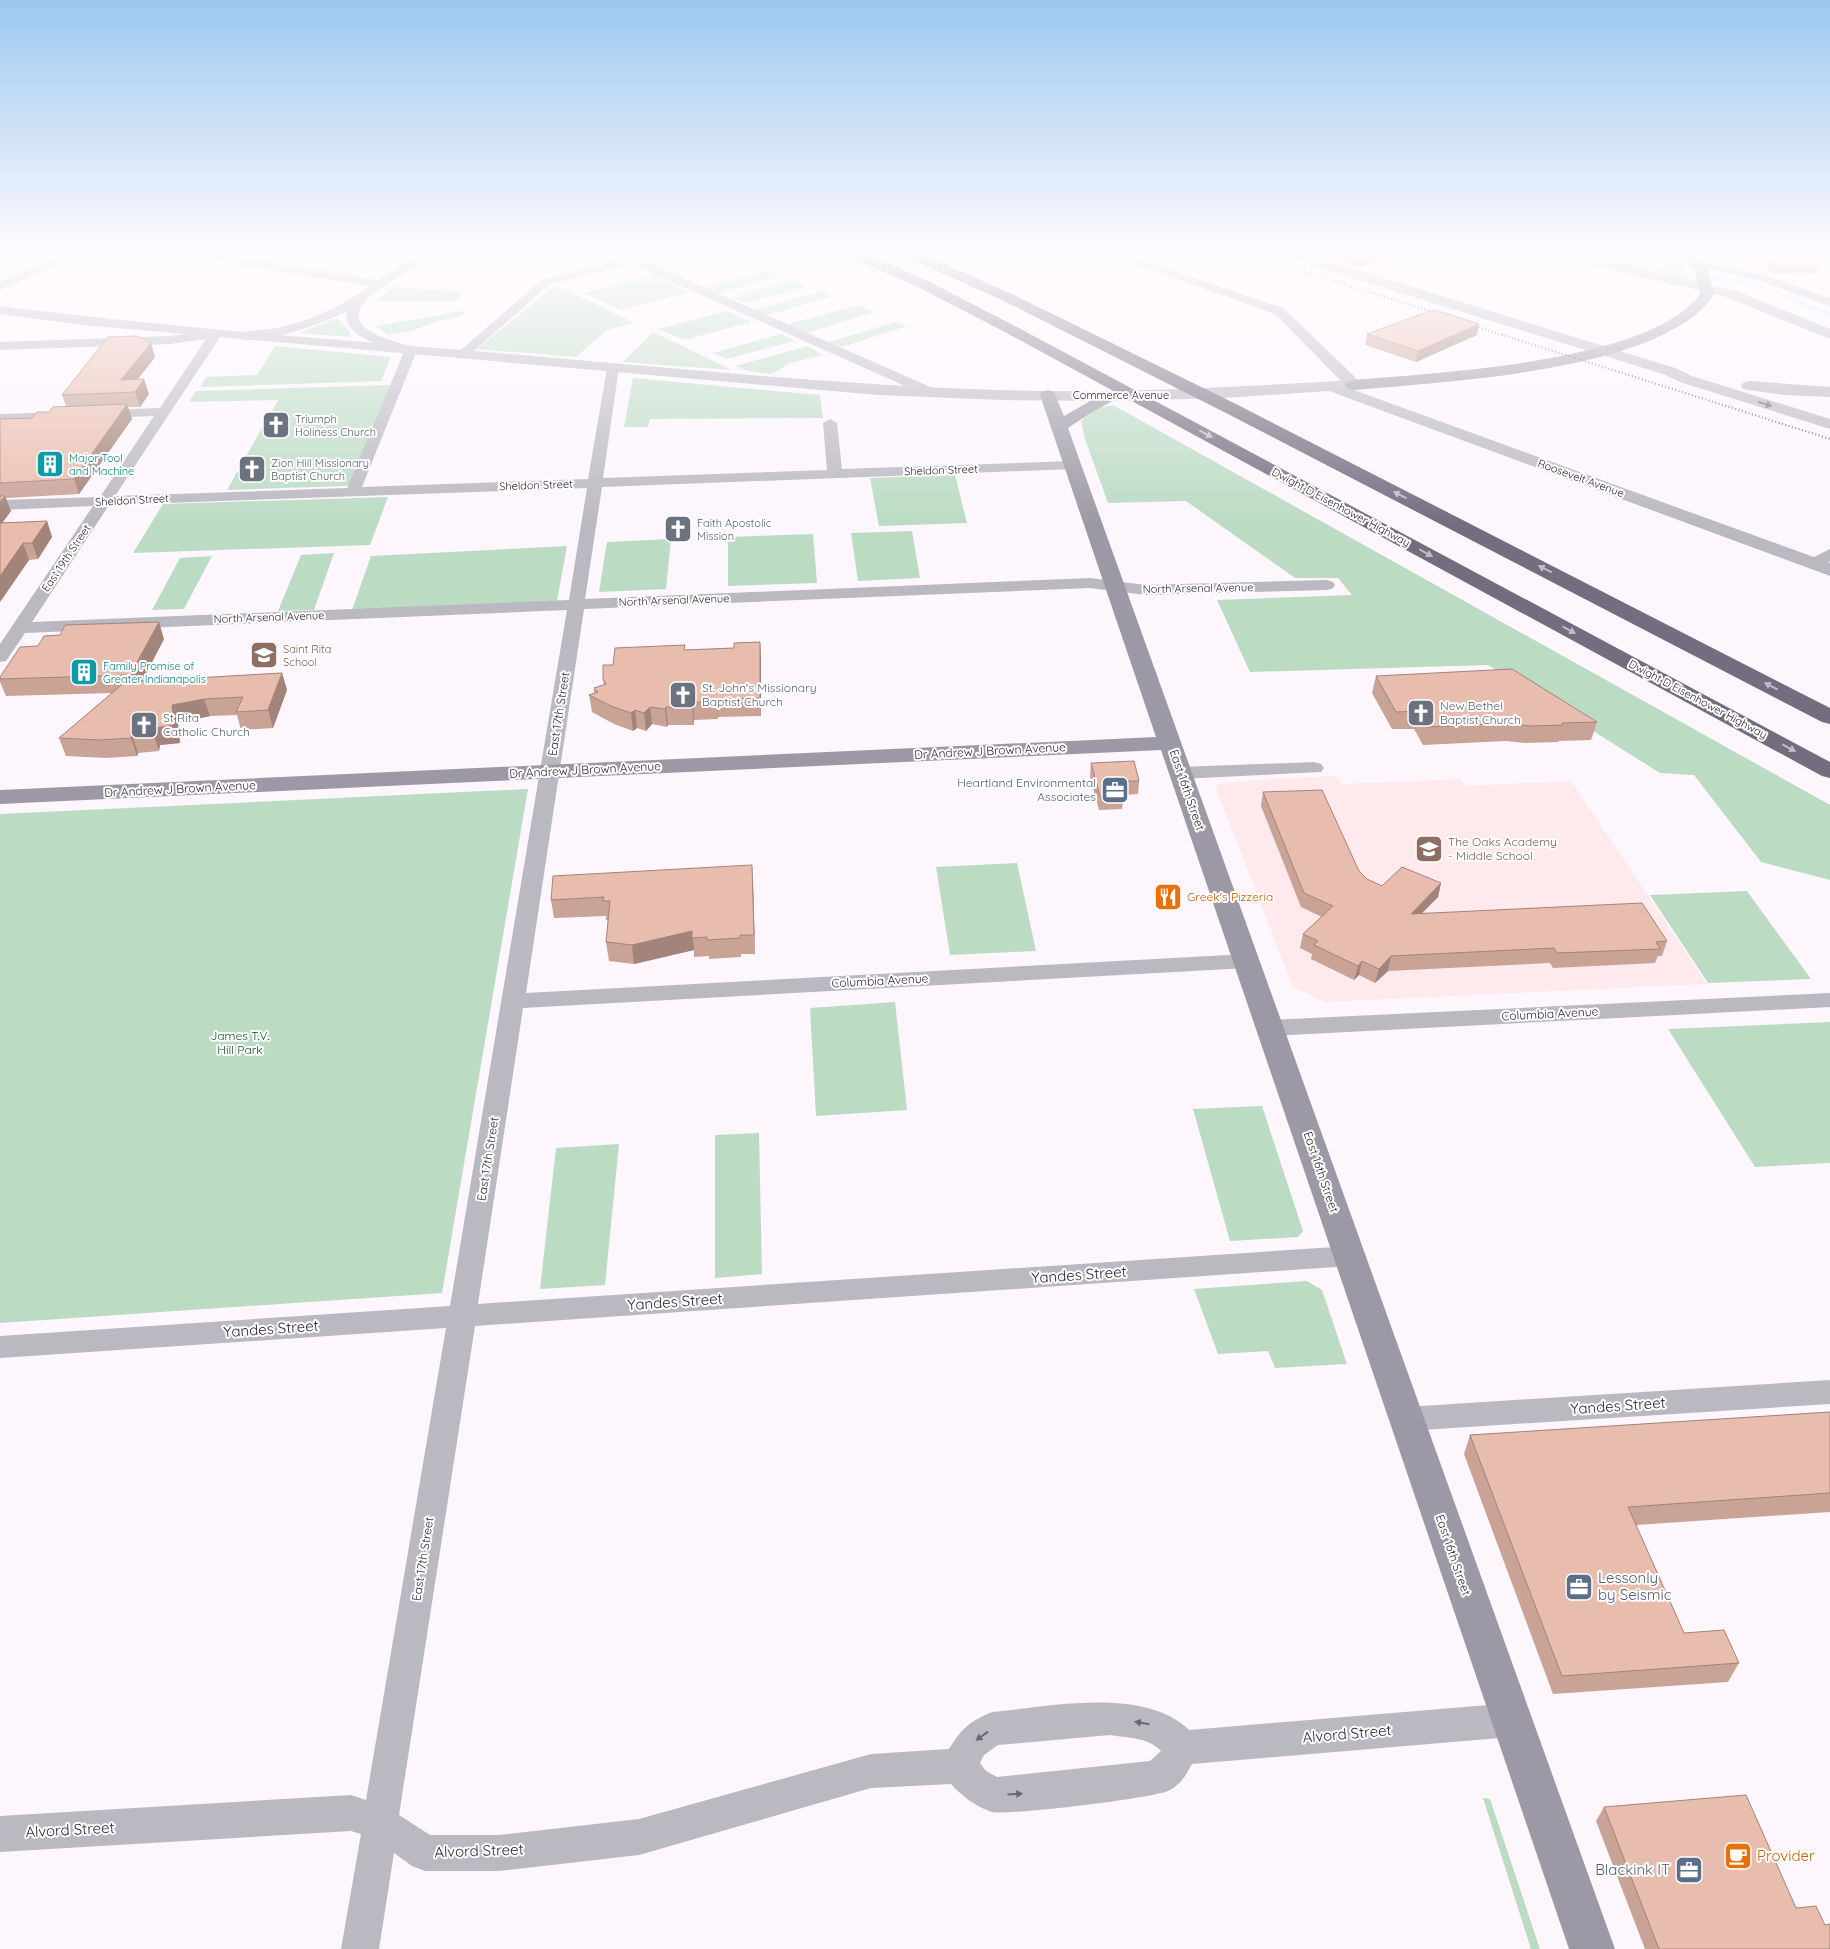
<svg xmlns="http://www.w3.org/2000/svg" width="1830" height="1949" font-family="Quicksand,sans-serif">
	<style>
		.education { fill: #fee9ec }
		.green { fill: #bbdbc3 }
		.forest { fill: #a5caaf }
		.water { fill: #c7e5fb }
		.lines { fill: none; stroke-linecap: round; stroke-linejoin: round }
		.minor { fill: #bab8c1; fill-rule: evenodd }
		.tertiary { fill: #bab8c1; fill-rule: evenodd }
		.secondary { fill: #9c98a5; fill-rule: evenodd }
		.motorway { fill: #746d80; fill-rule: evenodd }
		.rail { stroke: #5a535a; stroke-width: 2; stroke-dasharray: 1 2.5; stroke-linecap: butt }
		.wall { fill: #c8a396 }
		.shaded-wall { fill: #a3847a }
		.building { fill: #e9bdae; stroke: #a3847a }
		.oneway { fill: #6c676f }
		.oneway2 { fill: #c0bdc6 }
		.labels { text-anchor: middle; stroke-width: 4; stroke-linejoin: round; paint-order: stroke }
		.far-street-label { font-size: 11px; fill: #2c252c; stroke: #fff }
		.far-worship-label { font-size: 11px; fill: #5b616d; stroke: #fff; text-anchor: start }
		.far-culture-label { font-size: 11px; fill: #0d838f; stroke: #fff; text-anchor: start }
		.far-education-label { font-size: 11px; fill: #785e54; stroke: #fff; text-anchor: start }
		.worship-label { font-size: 12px; fill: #5b616d; stroke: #fff; text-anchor: start }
		.street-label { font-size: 12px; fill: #2c252c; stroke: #fff }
		.service-label { font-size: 12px; fill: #4e5e75; stroke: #fff; text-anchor: end }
		.education-label { font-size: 12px; fill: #785e54; stroke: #fff; text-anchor: start }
		.food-label { font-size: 12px; fill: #c56008; stroke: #fff; text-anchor: start }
		.park-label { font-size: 12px; fill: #104c2a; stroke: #fff }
		.near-street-label { font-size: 15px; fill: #2c252c; stroke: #fff }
		.near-service-label { font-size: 15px; fill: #4e5e75; stroke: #fff; text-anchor: start }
		.near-food-label { font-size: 15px; fill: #c56008; stroke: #fff; text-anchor: start }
	</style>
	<rect width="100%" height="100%" fill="#fdf6fd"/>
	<path class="education" d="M1335,776L1341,784L1461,779L1465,786L1571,781L1707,984L1325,1002L1293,987L1216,788L1220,784L1255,780Z"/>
	<path class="green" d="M497,251H594L601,254L536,270Z
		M1559,251H1671L1688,266L1685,267L1688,279Z
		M769,271L781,277L718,293L705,287Z
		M654,275L688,292L621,310L583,293Z
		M792,280L806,287L745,303L732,298Z
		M556,285L634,323L607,330L576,357L477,349Z
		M394,287L463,292L457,301H375Z
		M822,291L833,296L768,315L755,310Z
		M859,305L874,312L807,333L788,324Z
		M463,311L465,314L427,325L412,331L388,335L376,326Z
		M727,311L751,322L685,340L658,329Z
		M334,319H338L350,332L351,337L300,333Z
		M896,322L907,326L842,347L828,342Z
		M653,332L732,370L623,362Z
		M781,334L795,341L726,359L713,353Z
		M275,346L391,357L381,381L200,387L206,377L257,375Z
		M808,346L823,355L790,363L772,374L748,371L735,366Z
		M633,378L820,395L823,418L650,419L648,427H624Z
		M390,385L350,485L344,486L227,490L278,400L189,402L196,391Z
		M1113,405L1830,805V880L1761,862L1694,775L1660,773L1488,665L1250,672L1217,600L1352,595L1338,578H1295L1186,501L1108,503L1085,439L1081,421L1093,409Z
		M955,475L967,523L879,526L870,478Z
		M388,497L370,545L133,553L163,504Z
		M912,531L920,578L858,581L851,533Z
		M813,534L817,583L728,586V537Z
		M671,539L666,589L599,592L607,542Z
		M567,546L557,601L352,610L371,556Z
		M334,553L314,610L278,611L301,555Z
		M212,556L184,609L152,610L180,558Z
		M528,789L442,1293L0,1323V814Z
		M1017,863L1036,951L950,955L936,867Z
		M1747,891L1811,979L1708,983L1650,895Z
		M895,1002L907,1110L816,1116L810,1008Z
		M1830,1022V1163L1755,1167L1668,1029Z
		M1262,1106L1303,1231L1298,1237L1230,1241L1193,1109Z
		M759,1133L762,1274L715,1278V1135Z
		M619,1144L605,1285L540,1289L556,1148Z
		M1307,1281L1322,1290L1347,1364L1275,1368L1268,1351L1218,1354L1194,1289Z
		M1483,1798L1490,1799L1540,1949H1531Z"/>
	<path class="forest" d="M1569,251H1598L1636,266L1631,268L1600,260L1602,257L1600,255H1579Z
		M1611,251L1663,253L1666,257L1652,261H1643Z"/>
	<path class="water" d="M1601,251H1607L1680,272L1750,281L1830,313V316L1752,284L1681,276L1655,269Z"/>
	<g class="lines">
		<path class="minor" d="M75,251H91L0,290V282Z
			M168,251H197L378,280L425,251H439C432,259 419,265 410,270C394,280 374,289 363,304C342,331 399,343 415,347L417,350L362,487L588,479L607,368L613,364L619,368L603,478L827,470L823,423L830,419L837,423L842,469L1073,461L1078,462L1080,465L1078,468L1073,469L602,487L585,599L1090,578L1146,585L1327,580L1333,582L1335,585L1333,588L1327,590L1146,595L1090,588L584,609L526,993L1247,954L1255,956L1258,961L1255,966L1247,968L523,1008L478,1304L1350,1246L1360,1249L1363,1256L1360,1263L1350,1266L475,1326L399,1815L430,1835H499L639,1819L871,1754L949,1749C962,1728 969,1722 992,1712C1050,1707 1143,1686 1189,1730L1512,1703L1524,1708L1529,1720L1524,1732L1512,1737L1192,1764C1186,1775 1181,1784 1170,1790C1158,1798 1005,1816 992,1812C976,1807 962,1796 951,1784L871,1788L639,1855L499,1871H425L412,1866L394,1853L379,1949H341L361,1834L351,1831L0,1852V1816L351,1795L366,1800L446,1328L0,1358V1336L450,1306L567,610L25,633L6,661L0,662V644L93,506L0,510V500L100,497L154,416L100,418L93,414L100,410L160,408L206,339L170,344L0,350V342L170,336L216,330L220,331L222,334L115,496L347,488L404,352C387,348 340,336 347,311C324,323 265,345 240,339L238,336L240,333C252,330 266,330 278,328C313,320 341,306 370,286L173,254ZM587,488L569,600L32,622L109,505ZM1110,1735C1128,1738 1148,1737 1161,1751L1150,1761L997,1777L986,1771L980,1763L984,1755L998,1745Z
			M608,251H623L634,256L653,251H673L644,261L935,389L937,392L935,395H925L632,264L550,284L466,358H456L455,355L542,280L622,259Z
			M1098,251H1115L1283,308L1355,377L1360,385L1358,388H1348L1275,314Z
			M1538,251H1560L1707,284L1713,288L1707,292L1543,254Z
			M1697,260L1767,276L1830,298V306L1760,281L1693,265L1691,263L1693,261Z
			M63,412L70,416L68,419L0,422V414Z
			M1830,549V561L1820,566H1808L1806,563L1808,560Z
			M1314,762L1321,764L1324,768L1321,772L1180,779L1173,777L1170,773L1173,769L1180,767Z
			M1830,993V1007L1270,1036L1262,1034L1258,1028L1262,1022L1270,1020Z
			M1830,1380V1404L1406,1431L1396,1428L1391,1419L1396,1410L1406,1407Z"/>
		<path class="tertiary" d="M1273,251H1296L1675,368L1692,376L1830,419V429L1680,382L1663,374L1275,254Z
			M1707,284L1739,292L1830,329V339L1729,298L1702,291L1700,288L1702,285Z
			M0,306C174,328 348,341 523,355C681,369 840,385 999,390C1117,394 1235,387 1353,380L1359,382L1361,385L1359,388L1354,390L1830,563V576L1329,391L1223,398L1110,401L1002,400L878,395L83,325L0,314Z
			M1749,381L1830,387V397L1784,395L1743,389L1741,386L1743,383Z"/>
		<path class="secondary" d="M1676,251H1691L1708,269L1714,294C1666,372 1439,382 1353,390L1347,388L1345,385L1347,382L1353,380C1434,373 1651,363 1700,294L1694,270Z
			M1048,390L1054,392L1064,416L1104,393H1116L1118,396L1116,399L1089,414L1068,428L1615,1949H1569L1161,750L0,804V790L1156,737L1040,395L1042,392Z"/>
		<path class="motorway" d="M841,251H860L928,281L1013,325L1830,762V778L1822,776L1003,331L918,287L843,254Z
			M897,251H916L1014,295L1238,405L1830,708V724L1822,722L1226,413L1004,301L899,254Z"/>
		<path class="rail" d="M1241,251L1441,315
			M1434,310L1472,322
			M1465,323L1830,439"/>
	</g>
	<path class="wall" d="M1303,251H1405L1357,268Z
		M1743,251H1802L1821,264L1818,273L1776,274Z
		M1367,334L1477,335L1416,362L1365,345Z
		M151,343L155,357L137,380L149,394L140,407H128L132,419L79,494L6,498L11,511L2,523L47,521L52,537L38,559L29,560L0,602V419L32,418L66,406L62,395Z
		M164,639L142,681L282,673L287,690L273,728L241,730L237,715L210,716L178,723L180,743L160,745L159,751L138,753L137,756L106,758L66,756L59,738L112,693L6,696L0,682V677L38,646Z
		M760,642L761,659V716L718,717V719L694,720V725H668L667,727L652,724L646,731L637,728L633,731L614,724L592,712L589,695L594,693V688L604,685L603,679L685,650L734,648V643Z
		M1376,676L1597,722L1591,740L1559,741L1558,742L1525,743L1506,741L1423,745L1414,729H1392L1372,693Z
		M1091,763L1139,781L1138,794L1124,795L1122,809L1099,810L1090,777Z
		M1263,792L1359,871L1367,879L1382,886L1441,883L1438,897L1422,913L1667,941L1662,956H1658L1655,963L1553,968L1550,963L1388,971L1375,983L1359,975L1354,980L1311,959L1312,954L1300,948L1303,934L1322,917L1301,907L1261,806Z
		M753,884L755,954H741V957L709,959V956L694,957V950L634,964L609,961L606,942L608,920H606V916L554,918L551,900Z
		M1830,1412V1512L1636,1525L1684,1633L1739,1663L1728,1682L1553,1694L1464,1454L1470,1435Z
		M1604,1807L1796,1908L1825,1925L1830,1949H1645L1596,1821Z"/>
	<path class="shaded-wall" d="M1370,251H1405L1357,268L1359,255Z
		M1479,324L1477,335L1416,362L1418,351Z
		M151,343L155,357L127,393L121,380Z
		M144,379L149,394L140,407L135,392Z
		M127,404L132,419L79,494L74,479Z
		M5,496L11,511L0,526V502Z
		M47,521L52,537L38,559L32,543Z
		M23,543L29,560L0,602V576Z
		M159,622L164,639L136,693L130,675Z
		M760,642L761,659V716L760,698Z
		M282,673L287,690L273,728L268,710Z
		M204,699L210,716L178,723L180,743L160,745L159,751L153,733L154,728L172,705Z
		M717,699L718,717V719L716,702Z
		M693,702L694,720V725L692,708Z
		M650,707L652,724L646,731L644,713Z
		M666,707L668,725L667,727L665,709Z
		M635,710L637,728L633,731L631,713Z
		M132,735L138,753L137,756L131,738Z
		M752,865L753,884L755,954L754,935Z
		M1441,883L1438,897L1407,928L1411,914Z
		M692,931L694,950L634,964L632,945Z
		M1391,956L1388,971L1375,983L1379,969Z
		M1362,961L1359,975L1354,980L1358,966Z"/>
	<path class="building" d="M1347,251H1370L1359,255Z
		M1759,251H1802L1821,264H1778Z
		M1430,311H1438L1479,324L1418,351L1367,334Z
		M137,336L151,343L121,380L144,379L135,392L62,395L108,337Z
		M127,404L74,479L0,483V419L32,418L37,412H49L53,407Z
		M0,496H5L0,502Z
		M47,521L32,543H23L0,576V523Z
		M159,622L130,675L0,679V677L20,647L38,646L44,636L60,635L65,625Z
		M760,642V698L717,699L716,702H693L692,708L666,707L665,709L650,707L644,713L635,710L631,713L611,706L589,695L598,692L594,688L606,684L603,679V665H613L615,648L685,645L684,650L734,648V643Z
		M1512,669L1597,722L1562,723L1563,725L1530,726L1510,723L1427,727L1418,711L1396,712L1376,676Z
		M282,673L268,710L236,712L243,697L204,699L172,705L174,725L154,728L153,733L132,735L131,738L99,740L59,738L125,682Z
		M1134,761L1139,781H1120L1124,795L1100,796L1091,763Z
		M1322,790L1359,871L1367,879L1382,886L1402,867L1441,883L1411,914L1642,903L1667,941L1656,942L1660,949L1557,953L1554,948L1391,956L1379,969L1362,961L1358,966L1314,945L1318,941L1303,934L1333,906L1304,893L1263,792Z
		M752,865L754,935H740V938L707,940V937L692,938V931L632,945L606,942L610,901H603L604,897L551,900L553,876Z
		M1830,1412V1493L1628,1507L1684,1633L1724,1630L1739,1663L1562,1676L1470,1435Z
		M1746,1795L1796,1908L1816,1906L1825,1925L1830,1924V1949H1659L1604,1807Z"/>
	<defs><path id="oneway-solid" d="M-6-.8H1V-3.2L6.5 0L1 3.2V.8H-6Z" transform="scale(1.25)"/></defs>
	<g class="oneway">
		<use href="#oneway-solid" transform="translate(1765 404) rotate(18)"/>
		<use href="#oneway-solid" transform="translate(1142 1723) rotate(-170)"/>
		<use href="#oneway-solid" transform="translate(982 1736) rotate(144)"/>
		<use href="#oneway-solid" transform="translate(1015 1794) rotate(-3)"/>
	</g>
	<g class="oneway2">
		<use href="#oneway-solid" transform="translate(1206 434) rotate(28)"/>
		<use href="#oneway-solid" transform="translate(1400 495) rotate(-153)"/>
		<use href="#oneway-solid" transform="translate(1426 553) rotate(28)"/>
		<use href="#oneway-solid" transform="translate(1545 569) rotate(-153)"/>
		<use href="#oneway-solid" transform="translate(1569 630) rotate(28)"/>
		<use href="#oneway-solid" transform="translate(1771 686) rotate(-152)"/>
		<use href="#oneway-solid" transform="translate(1789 748) rotate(28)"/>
	</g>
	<linearGradient id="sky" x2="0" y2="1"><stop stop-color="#9bc8f0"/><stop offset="0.48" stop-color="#fefbfe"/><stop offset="1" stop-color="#fefbfe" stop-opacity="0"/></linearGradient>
	<rect width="1830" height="524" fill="url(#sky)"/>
	<defs>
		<g id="church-square" transform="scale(1.4375)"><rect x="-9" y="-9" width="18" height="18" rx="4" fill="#6b7280" stroke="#fff"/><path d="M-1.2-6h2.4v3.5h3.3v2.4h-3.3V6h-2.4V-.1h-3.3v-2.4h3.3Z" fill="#fff"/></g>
		<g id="building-square" transform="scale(1.4375)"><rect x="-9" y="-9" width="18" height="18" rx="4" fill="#0f9aa8" stroke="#fff"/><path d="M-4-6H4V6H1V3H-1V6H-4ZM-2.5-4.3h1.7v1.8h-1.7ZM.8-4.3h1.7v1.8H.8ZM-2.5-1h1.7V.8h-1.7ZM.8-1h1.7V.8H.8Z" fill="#fff"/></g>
		<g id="school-square" transform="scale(1.4375)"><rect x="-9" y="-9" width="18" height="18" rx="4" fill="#8d6e63" stroke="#fff"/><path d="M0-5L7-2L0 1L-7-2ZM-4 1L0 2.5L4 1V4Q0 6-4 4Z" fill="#fff"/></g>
		<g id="office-square" transform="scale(1.4375)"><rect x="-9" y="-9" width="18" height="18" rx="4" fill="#5c6f8a" stroke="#fff"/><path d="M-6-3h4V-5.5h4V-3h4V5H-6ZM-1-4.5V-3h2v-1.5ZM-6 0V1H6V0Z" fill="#fff"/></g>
		<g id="restaurant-square" transform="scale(1.4375)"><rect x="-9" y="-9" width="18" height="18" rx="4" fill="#e8710a" stroke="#fff"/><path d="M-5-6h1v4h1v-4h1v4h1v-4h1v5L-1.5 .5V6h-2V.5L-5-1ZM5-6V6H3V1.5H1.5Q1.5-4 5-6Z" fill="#fff"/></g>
		<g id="cafe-square" transform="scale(1.4375)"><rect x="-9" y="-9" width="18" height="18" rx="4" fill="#e8710a" stroke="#fff"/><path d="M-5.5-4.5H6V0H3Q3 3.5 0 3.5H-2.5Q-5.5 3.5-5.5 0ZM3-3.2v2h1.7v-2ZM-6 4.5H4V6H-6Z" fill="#fff"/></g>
	</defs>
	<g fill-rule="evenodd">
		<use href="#church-square" x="276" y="425"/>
		<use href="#building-square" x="50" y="464"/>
		<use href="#church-square" x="252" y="469"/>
		<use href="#church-square" x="678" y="529"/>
		<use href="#school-square" x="264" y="655"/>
		<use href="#building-square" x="84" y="672"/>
		<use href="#church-square" x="683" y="695"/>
		<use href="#church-square" x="1421" y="713"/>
		<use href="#church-square" x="144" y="725"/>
		<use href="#office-square" x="1115" y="790"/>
		<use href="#school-square" x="1429" y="849"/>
		<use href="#restaurant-square" x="1168" y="897"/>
		<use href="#office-square" x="1579" y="1587"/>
		<use href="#cafe-square" x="1738" y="1856"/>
		<use href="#office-square" x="1689" y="1870"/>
	</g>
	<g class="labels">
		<g class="far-street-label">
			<text x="1121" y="399">Commerce Avenue</text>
			<text transform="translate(941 470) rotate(-2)" y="4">Sheldon Street</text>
			<text transform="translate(1581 478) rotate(20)" y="4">Roosevelt Avenue</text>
			<text transform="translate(536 485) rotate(-2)" y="4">Sheldon Street</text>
			<text transform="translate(132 500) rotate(-3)" y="4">Sheldon Street</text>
			<text transform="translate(1341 507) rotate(28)" y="4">Dwight D Eisenhower Highway</text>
			<text transform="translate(66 558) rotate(-56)" y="4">East 19th Street</text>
			<text transform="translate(1198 588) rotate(-1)" y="4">North Arsenal Avenue</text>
			<text transform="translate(674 600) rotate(-2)" y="4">North Arsenal Avenue</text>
			<text transform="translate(269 617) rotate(-2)" y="4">North Arsenal Avenue</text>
			<text transform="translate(1698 699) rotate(28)" y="4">Dwight D Eisenhower Highway</text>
		</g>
		<g class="far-worship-label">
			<text x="295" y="423">Triumph<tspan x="295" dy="13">Holiness Church</tspan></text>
			<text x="271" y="467">Zion Hill Missionary<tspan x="271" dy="13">Baptist Church</tspan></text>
			<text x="697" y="527">Faith Apostolic<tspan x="697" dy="13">Mission</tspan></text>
		</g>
		<g class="far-culture-label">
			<text x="69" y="462">Major Tool<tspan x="69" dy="13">and Machine</tspan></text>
			<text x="103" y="670">Family Promise of<tspan x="103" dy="13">Greater Indianapolis</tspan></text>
		</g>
		<g class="far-education-label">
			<text x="283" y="653">Saint Rita<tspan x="283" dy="13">School</tspan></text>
		</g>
		<g class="worship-label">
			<text x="702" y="692">St. John's Missionary<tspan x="702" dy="14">Baptist Church</tspan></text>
			<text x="1440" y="710">New Bethel<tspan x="1440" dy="14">Baptist Church</tspan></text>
			<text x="163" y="722">St Rita<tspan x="163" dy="14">Catholic Church</tspan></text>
		</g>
		<g class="street-label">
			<text transform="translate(559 714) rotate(-81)" y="4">East 17th Street</text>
			<text transform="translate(990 751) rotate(-3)" y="4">Dr Andrew J Brown Avenue</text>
			<text transform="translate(585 770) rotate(-3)" y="4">Dr Andrew J Brown Avenue</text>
			<text transform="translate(180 789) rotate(-3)" y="4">Dr Andrew J Brown Avenue</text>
			<text transform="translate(1187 790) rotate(71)" y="4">East 16th Street</text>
			<text transform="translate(880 981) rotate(-3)" y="4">Columbia Avenue</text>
			<text transform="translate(1550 1014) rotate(-3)" y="4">Columbia Avenue</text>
			<text transform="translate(488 1159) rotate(-81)" y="4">East 17th Street</text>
			<text transform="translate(1321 1172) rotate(71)" y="4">East 16th Street</text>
			<text transform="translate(1453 1555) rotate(71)" y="4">East 16th Street</text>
			<text transform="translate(423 1559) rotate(-81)" y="4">East 17th Street</text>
		</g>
		<g class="service-label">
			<text x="1096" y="787">Heartland Environmental<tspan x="1096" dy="14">Associates</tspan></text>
		</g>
		<g class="education-label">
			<text x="1448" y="846">The Oaks Academy<tspan x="1448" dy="14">- Middle School</tspan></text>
		</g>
		<g class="food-label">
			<text x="1187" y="901">Greek's Pizzeria</text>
		</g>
		<g class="park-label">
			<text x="240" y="1040">James T.V.<tspan x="240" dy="14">Hill Park</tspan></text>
		</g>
		<g class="near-street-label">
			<text transform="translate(1079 1275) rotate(-4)" y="5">Yandes Street</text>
			<text transform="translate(675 1302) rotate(-4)" y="5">Yandes Street</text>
			<text transform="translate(271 1329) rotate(-4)" y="5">Yandes Street</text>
			<text transform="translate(1618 1406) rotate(-4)" y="5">Yandes Street</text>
			<text transform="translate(1347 1734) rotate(-5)" y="5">Alvord Street</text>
			<text transform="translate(70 1830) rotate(-3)" y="5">Alvord Street</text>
			<text transform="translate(479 1851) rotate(-2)" y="5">Alvord Street</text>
		</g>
		<g class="near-service-label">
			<text x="1598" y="1583">Lessonly<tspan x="1598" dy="17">by Seismic</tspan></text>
			<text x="1670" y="1875" text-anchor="end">Blackink IT</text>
		</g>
		<g class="near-food-label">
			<text x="1757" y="1861">Provider</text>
		</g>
	</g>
</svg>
